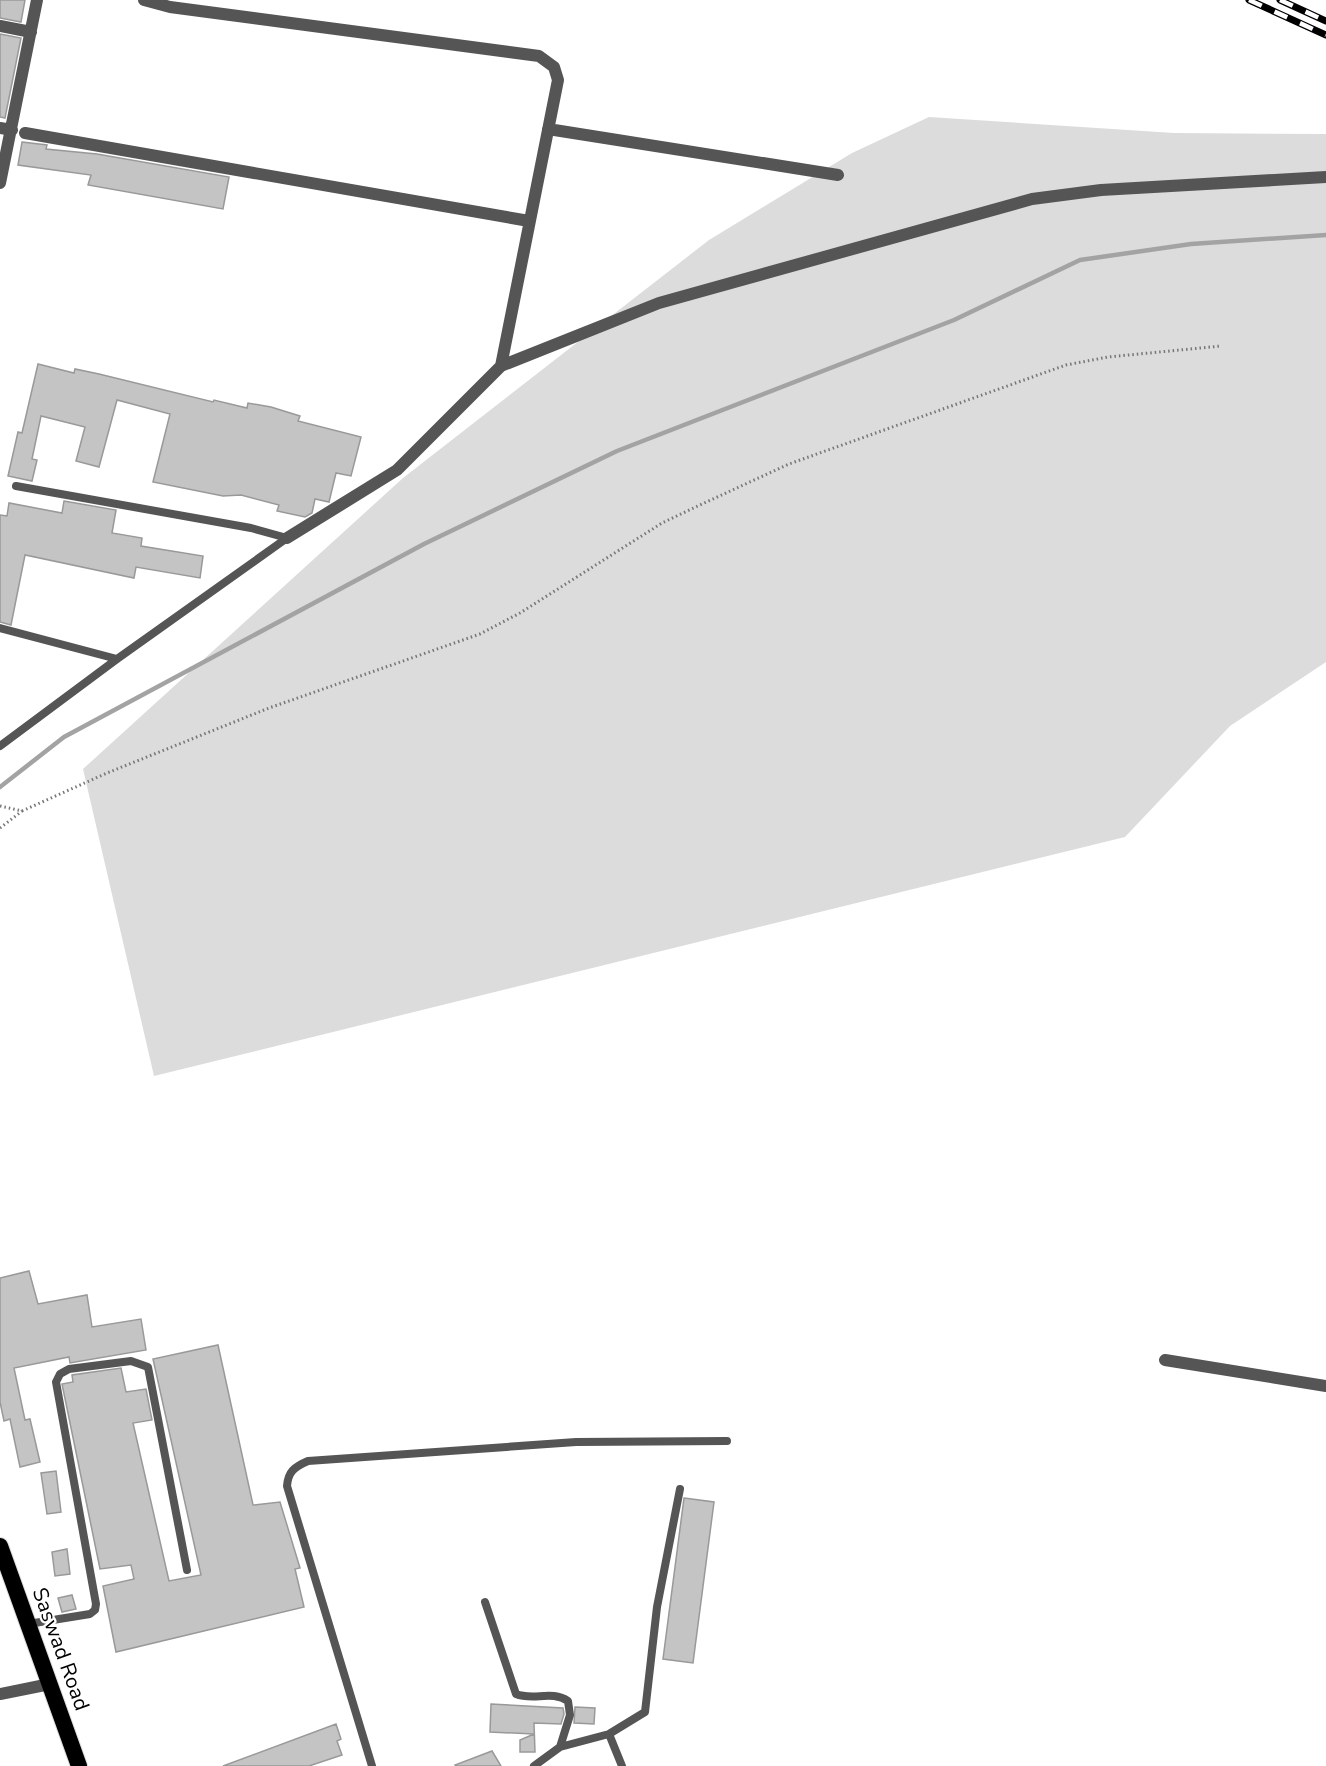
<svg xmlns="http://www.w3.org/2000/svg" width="1326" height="1766" font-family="'Nunito Sans',sans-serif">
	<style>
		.green { fill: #dcdcdc }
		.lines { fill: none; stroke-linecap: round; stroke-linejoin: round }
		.stream { stroke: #a3a3a3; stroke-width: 4.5 }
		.building { fill: #c4c4c4; stroke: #999; stroke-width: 1.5 }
		.trunk-casing { stroke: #dbdbdb; stroke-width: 18 }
		.path { stroke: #777; stroke-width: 3; stroke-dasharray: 1.5 3; stroke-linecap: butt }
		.service { stroke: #555; stroke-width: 8 }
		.minor { stroke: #555; stroke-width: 12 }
		.trunk { stroke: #000; stroke-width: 16 }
		.rail-casing { stroke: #000; stroke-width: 7 }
		.rail { stroke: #fff; stroke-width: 4.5; stroke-dasharray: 14; stroke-linecap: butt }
		.labels { text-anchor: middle; stroke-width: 4.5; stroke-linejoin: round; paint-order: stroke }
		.street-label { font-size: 21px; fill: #000; stroke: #fff }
	</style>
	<rect width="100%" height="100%" fill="#fff"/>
	<path class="green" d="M929,117L1174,133L1326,134V662L1230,726L1125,837L154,1076L83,769L403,478L709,240L852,153Z"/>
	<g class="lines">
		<path class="stream" d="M0,787L64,737L424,544L617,451L954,320L1080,260L1191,244L1326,235"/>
	</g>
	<path class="building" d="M0,0H25L21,22L0,18Z
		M0,34L21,38L5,118L0,117Z
		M22,142L47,145L46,149L97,154L229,177L223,209L88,185L91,175L18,165Z
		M38,364L74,373L75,369L99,374L213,402L214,400L247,408L248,403L271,407L300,416L298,421L361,437L351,476L336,473L329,502L315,499L312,513L305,517L277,511L279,505L241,495L223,496L153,482L170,414L117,400L99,467L76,461L85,427L41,416L32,459L37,460L32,481L8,476L18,432L22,433Z
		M64,501L116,510L112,533L142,538L141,546L203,556L200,578L136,567L134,578L25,555L11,625L0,622V515L7,516L9,503L62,513Z
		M29,1271L38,1304L87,1295L92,1327L141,1319L146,1350L70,1363L69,1357L14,1368L25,1420L30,1419L40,1462L20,1467L10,1419L4,1421L0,1402V1278Z
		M218,1345L253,1505L280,1502L300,1568L295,1569L304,1607L116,1652L103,1586L134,1579L131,1565L100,1569L62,1384L73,1382L72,1375L121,1368L126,1392L146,1389L152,1420L133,1423L169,1581L201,1575L153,1359Z
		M56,1471L61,1512L47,1514L41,1473Z
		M684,1498L714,1502L693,1663L663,1659Z
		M67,1549L70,1574L55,1576L52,1552Z
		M72,1595L76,1609L62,1612L58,1598Z
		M491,1704L563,1708L564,1714L561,1724L534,1723L535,1752H520V1740L534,1734L490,1732Z
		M575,1707L595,1708L594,1724L574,1723Z
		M336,1724L341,1739L337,1741L342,1755L309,1766H223Z
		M492,1751L501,1766H456L455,1765Z"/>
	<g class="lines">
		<g class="trunk-casing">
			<path id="trunk" d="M0,1546L79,1766"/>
		</g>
		<path class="path" d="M0,806L22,811L107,773L269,708L480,634L520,613L662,523L702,504L789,464L1066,365L1108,357L1221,346
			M0,828L22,811"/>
		<path class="service" d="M16,486L251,528L287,538
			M0,628L117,659
			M0,746L117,659L287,538
			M485,1602L516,1694C533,1701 552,1690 568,1701L570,1715L560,1747
			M28,1624L90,1614L95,1610L96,1604L56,1382L60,1374L69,1369L131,1361L148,1367L187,1570
			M609,1734L622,1766
			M372,1766L287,1486C288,1472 294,1467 308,1461L576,1442L727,1441
			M534,1766L560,1747L609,1734L645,1712L657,1607L680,1489"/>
		<path class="minor" d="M144,0L170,7L539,56L554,67L558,80L501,366
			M0,26L31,32
			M0,128L12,130
			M548,129L838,175
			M25,133L529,221
			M0,183L37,0
			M287,538L397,470L501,366L659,303L1032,199L1101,190L1326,177
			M1165,1360L1326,1386
			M0,1694L50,1684"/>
		<use href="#trunk" class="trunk"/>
		<g class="rail-casing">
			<path id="rail" d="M1249,0L1326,35
				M1280,0L1326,21"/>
		</g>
		<use href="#rail" class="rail"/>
	</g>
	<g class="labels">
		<g class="street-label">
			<text transform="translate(61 1649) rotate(70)" y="7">Saswad Road</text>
		</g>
	</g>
</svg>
